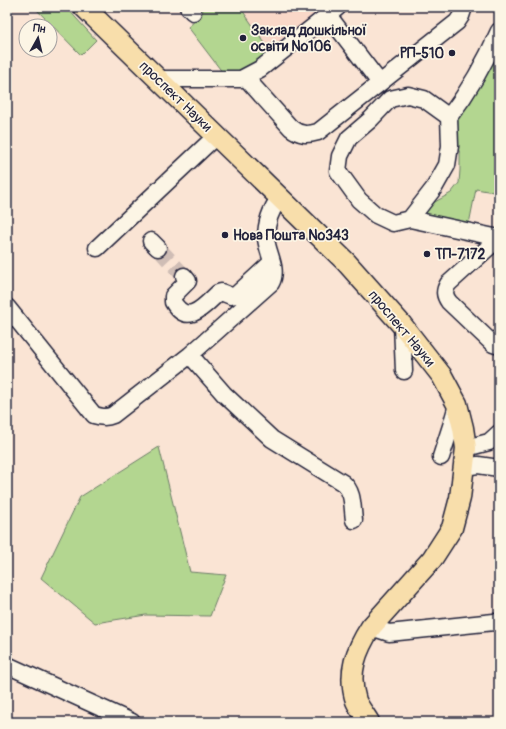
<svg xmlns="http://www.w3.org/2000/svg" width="506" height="729" font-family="Pangolin,sans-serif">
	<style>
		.built { fill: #f9d8c8 }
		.green { fill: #b3d690; stroke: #6a7c66 }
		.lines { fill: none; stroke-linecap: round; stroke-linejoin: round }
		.minor-tunnel { stroke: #cfbdb5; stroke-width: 16; stroke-dasharray: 16 8; stroke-linecap: butt }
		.minor-casing { stroke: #22223b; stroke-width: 19 }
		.major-casing { stroke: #22223b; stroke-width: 23 }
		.minor { stroke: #fcf5e5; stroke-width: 16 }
		.major { stroke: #f8deab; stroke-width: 20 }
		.poi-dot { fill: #22223b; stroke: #fcf5e5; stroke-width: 1.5 }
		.labels { text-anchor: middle; stroke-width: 3.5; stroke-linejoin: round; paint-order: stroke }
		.poi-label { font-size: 14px; font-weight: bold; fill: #22223b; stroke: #fcf5e5; text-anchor: start }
		.street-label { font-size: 14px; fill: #22223b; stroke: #fcf5e5 }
	</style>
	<rect width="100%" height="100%" fill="#fae4d4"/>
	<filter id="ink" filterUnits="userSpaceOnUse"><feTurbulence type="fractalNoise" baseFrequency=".025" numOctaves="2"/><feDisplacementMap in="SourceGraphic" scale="8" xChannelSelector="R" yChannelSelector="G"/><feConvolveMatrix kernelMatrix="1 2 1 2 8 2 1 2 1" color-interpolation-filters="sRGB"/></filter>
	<g filter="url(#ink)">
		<path class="built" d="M213,7H329L245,72L188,27Z"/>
		<path class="green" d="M34,7H66L96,40L81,55Z
			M196,7H240L271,52L247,74L223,73L188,27L202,15Z
			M499,41V193L476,189L468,229L419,216L433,203L451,193L459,183L460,170V153L455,143V129L457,117Z
			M159,447L190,572L226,575L210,616L146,615L95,623L41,578L80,497Z"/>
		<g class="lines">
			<path class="minor-tunnel" d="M158,248L184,276"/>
			<g class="minor-casing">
				<path id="minor" d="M188,7L193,12
					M328,15L380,83
					M245,77L291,128C300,135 307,135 318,132L457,22L461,16L464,7
					M157,79H241L260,69L338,7
					M449,117L424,99L408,95L390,99L370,120L349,138L340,156L338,171L359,200L376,215L393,223L410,219L434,188L447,165L450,146L449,117C469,91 486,61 499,31
					M410,219L499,238
					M499,238L448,284C444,291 444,295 449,302L493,344L499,346
					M151,241L158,248
					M97,248L216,136
					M184,276L188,281L173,296V302C188,327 204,306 218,293L221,292L231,296L236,295L272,262
					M7,307L94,415C101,417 106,418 113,415L190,355L271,283C279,269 267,253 266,238C266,222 271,209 280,197
					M402,325L404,371
					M190,355L224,394L272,439L343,483C354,492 352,507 354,520
					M466,448L489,442L499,433
					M441,457L451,426L457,405
					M464,467L478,465L499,468
					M371,627L389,633L494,622L499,624
					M7,665L132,722"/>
			</g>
			<g class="major-casing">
				<path id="major" d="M84,7L346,262L402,325L442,376L457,404L463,428L466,448L460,498L452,528L432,559L371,627C356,650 347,673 356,701C359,708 365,715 369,722"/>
			</g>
			<use href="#minor" class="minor"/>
			<use href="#major" class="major"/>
		</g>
	</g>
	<g class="poi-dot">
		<circle cx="243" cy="38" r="4"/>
		<circle cx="452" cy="53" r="4"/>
		<circle cx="225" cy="235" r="4"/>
		<circle cx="427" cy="254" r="4"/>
	</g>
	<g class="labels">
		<g class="poi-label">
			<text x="251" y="35">Заклад дошкільної<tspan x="251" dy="16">освіти №106</tspan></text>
			<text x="444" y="58" text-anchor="end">РП-510</text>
			<text x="233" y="240">Нова Пошта №343</text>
			<text x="435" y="259">ТП-7172</text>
		</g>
		<g class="street-label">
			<text transform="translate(176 96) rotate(44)" y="5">проспект Науки</text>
			<text transform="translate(402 328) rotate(50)" y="5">проспект Науки</text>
		</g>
	</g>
	<rect width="506" height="729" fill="none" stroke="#fcf5e5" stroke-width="24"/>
	<rect x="12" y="12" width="482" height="705" fill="none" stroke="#22223b" stroke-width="1.5" filter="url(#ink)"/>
	<g transform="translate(38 38) rotate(8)"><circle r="19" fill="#fcf5e5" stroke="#a5a1a1"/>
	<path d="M0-3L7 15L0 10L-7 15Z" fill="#22223b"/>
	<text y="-6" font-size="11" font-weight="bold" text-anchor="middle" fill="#22223b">Пн</text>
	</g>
</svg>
